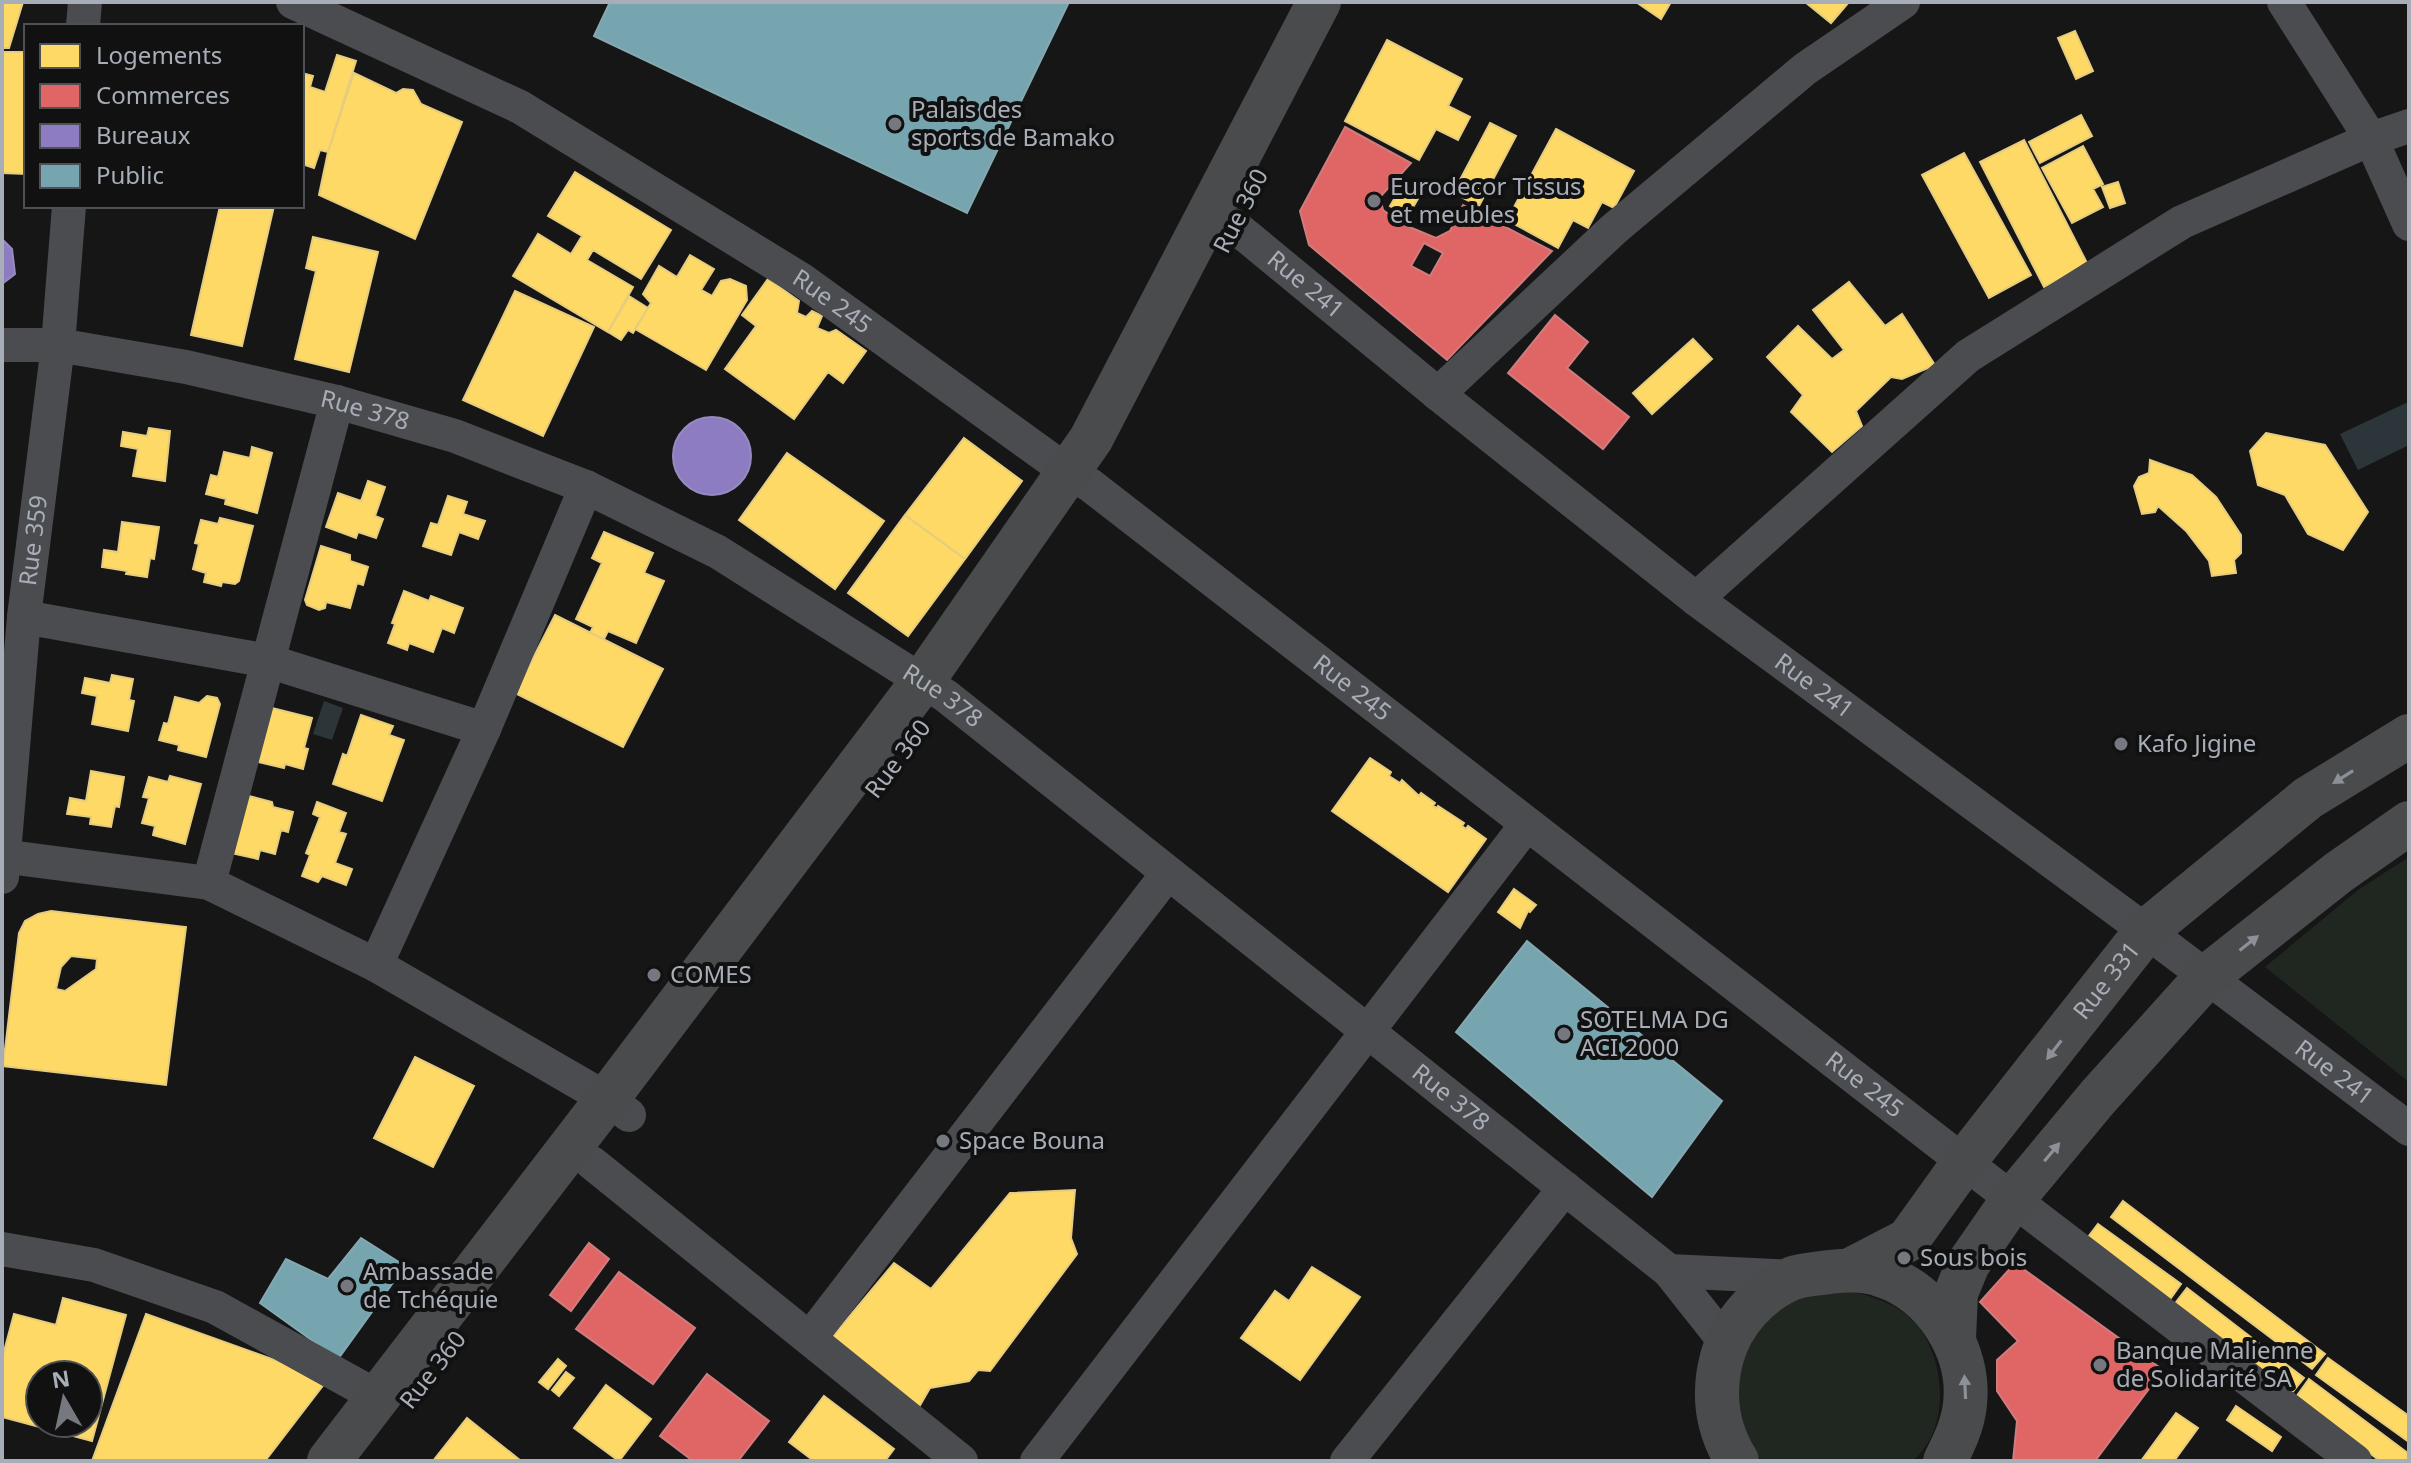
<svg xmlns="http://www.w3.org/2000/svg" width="2411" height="1463" font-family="'Noto Sans',sans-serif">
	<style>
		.green { fill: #202720 }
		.water { fill: #2c3539 }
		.homes { fill: #ffd966; stroke: #e5cc7e; stroke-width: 2; fill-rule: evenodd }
		.shops { fill: #e06666; stroke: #cf7c7e; stroke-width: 2; fill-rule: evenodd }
		.offices { fill: #8e7cc3; stroke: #968bbf; stroke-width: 2 }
		.public { fill: #76a5af; stroke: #85a8b1; stroke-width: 2 }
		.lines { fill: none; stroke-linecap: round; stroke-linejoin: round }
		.street { stroke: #4b4c4f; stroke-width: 34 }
		.secondary { stroke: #4a4b4d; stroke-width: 44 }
		.oneway { fill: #8c9097 }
		.poi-dot { fill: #75797f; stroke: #111112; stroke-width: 3 }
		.labels { text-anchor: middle; stroke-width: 8; stroke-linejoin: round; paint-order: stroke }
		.poi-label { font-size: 24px; fill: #a8aeb7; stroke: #111112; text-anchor: start }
		.street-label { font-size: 24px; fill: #a8aeb7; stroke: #111112 }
	</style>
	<rect width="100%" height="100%" fill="#161616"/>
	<path class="green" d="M2409,857V1082L2265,967L2358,890Z
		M1846,1290C1872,1296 1899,1304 1917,1325C1946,1361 1951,1430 1912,1461H1763C1720,1419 1731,1345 1777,1310C1797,1294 1821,1292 1846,1290Z"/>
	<path class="water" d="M2406,403L2409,405V445L2358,470L2340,434Z
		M324,701L343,708L332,740L313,734Z"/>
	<path class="homes" d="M2,2H23L9,48H2Z
		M1636,2H1671L1661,19Z
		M1805,2H1849L1831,23Z
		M2075,31L2093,71L2076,79L2058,38Z
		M1387,40L1462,79L1448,106L1470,117L1458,140L1436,129L1419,160L1345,121Z
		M2,52H26V174L2,173Z
		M337,55L356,61L328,152L320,150L314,168L302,164V73L313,76L310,87L325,92Z
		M354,73L396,93L403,89L413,90L421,104L462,122L415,239L319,195L328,152Z
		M2081,115L2092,136L2040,163L2029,142Z
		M1490,123L1516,136L1479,206L1453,193Z
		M1556,129L1634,171L1614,208L1602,202L1588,228L1573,220L1558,248L1507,220Z
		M2024,140L2088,265L2044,287L1980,162Z
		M2083,146L2103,184L2093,189L2103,207L2072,223L2042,168Z
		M1964,153L2031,275L1989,298L1922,175Z
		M575,172L671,230L641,279L593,250L587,260L633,287L608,332L513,276L538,234L571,254L582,236L548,216Z
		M1404,182L1422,192L1408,216L1390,206Z
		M2118,182L2125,203L2110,208L2102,187Z
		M220,206H274L242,346L191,335Z
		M313,237L378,252L349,372L295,359L316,271L306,268Z
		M690,255L714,269L701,290L712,296L721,281L730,279L746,286L747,300L706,370L635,329L651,303L643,294L659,266L677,277Z
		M768,279L799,301L797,313L806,317L812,311L822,316L817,328L829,333L836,330L866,351L843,383L828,372L794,419L725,369L756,326L742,315Z
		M1849,282L1885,326L1902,314L1935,365L1902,379L1891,377L1856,411L1862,426L1832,452L1791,412L1803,395L1767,357L1798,326L1832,359L1844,350L1813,310Z
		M515,291L594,327L543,436L463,400Z
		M629,296L648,308L633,333L628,330L621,340L608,332Z
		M1693,339L1712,359L1652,414L1633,393Z
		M149,428L170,431L165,481L133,476L138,449L121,446L123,432L147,436Z
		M2266,433L2325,445L2368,512L2343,550L2308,534L2285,495L2258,485L2250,451Z
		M964,438L1022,481L965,559L905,515Z
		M252,447L272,453L257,513L225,504L226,499L206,494L211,475L218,477L224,452L250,458Z
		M787,453L884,521L835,589L739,520Z
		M2150,460L2192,475L2216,497L2241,535V553L2234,560L2236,573L2212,576L2209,561L2186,531L2158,506L2155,512L2142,514L2134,486L2139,477L2149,473Z
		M368,481L385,487L375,516L383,519L376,538L358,532L356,538L326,527L338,493L361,501Z
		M448,496L467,502L463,514L485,521L478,539L459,532L451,555L423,546L431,523L438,525Z
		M905,515L965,559L908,636L848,593Z
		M220,518L253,526L239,581L235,584L222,582L221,586L204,582L206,573L193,569L199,544L195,543L201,520L218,524Z
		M122,522L159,527L154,559L150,558L147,577L126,574L127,571L102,567L104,550L118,552Z
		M604,532L653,553L644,573L664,581L636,643L608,631L604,639L590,633L593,627L576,619L602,563L592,558Z
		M321,546L350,555V561L368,567L363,585L357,583L350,608L326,602L325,608L319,610L307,605L305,600Z
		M404,591L429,601L431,596L463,608L454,633L442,628L433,652L409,643L407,650L388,643L395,624L392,623Z
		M555,615L663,669L623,747L515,693Z
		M112,675L133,679L129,700L134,701L128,731L92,724L97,696L82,693L85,678L110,683Z
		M207,696L217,698L220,704L206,757L178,750L179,745L159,740L164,723L168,724L175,697L199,703Z
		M268,707L312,718L304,748L308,749L303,769L285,764L284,768L254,761Z
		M361,715L393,726L389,735L404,740L382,801L333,784L343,754L347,756Z
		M1370,758L1391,772L1389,776L1400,783L1402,780L1419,796L1421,793L1435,803L1433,806L1437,808L1438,806L1464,823L1462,826L1466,829L1468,826L1486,839L1448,892L1332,811Z
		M91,771L124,777L119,807L115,806L111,827L90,824L91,817L67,814L70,798L86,801Z
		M170,776L201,784L185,844L153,835L155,826L142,823L149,798L143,797L149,777L168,782Z
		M245,795L272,802L273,807L293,812L288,832L281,830L275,854L260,850L258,859L231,853Z
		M317,802L346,813L339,832L346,834L335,863L352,869L346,885L322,876L318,882L302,876L310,855L306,853L320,817L313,814Z
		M1514,889L1536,905L1530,912L1528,911L1520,928L1498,912Z
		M51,911L186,927L166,1085L3,1066L19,933L25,921L38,914ZM71,956L97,959L96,969L65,991L56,989L61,967Z
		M415,1057L474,1086L433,1167L374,1138Z
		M1075,1190L1071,1238L1077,1254L990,1371L978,1370L969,1381L930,1388L919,1407L828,1342L894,1263L931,1289L1010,1193Z
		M2123,1201L2325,1354L2312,1369L2111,1217Z
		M2098,1224L2181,1284L2168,1302L2085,1241Z
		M1312,1267L1360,1297L1300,1380L1241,1338L1275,1291L1289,1301Z
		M2187,1288L2304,1378L2290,1395L2173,1306Z
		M63,1298L126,1315L92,1441L2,1417V1359L14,1314L56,1325ZM40,1375H88V1423H40Z
		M146,1314L328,1379L265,1461H92Z
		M2328,1358L2409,1416V1442L2316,1375Z
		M558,1359L566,1366L548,1389L539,1382Z
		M566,1372L574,1378L559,1396L552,1390Z
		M2309,1379L2409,1454V1461H2380L2296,1397Z
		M606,1385L651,1419L619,1461L574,1428Z
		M824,1396L894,1449L885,1461H814L789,1442Z
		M2236,1406L2281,1437L2272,1451L2227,1420Z
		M2176,1413L2198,1428L2174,1461H2141Z
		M467,1418L521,1461H433Z"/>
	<path class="shops" d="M1345,127L1411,163L1380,197L1383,210L1402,224L1436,238L1450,231L1463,205L1552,251L1447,360L1309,245L1300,211ZM1424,243L1443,253L1430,276L1411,266Z
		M1555,315L1588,342L1567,368L1629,417L1603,449L1508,373Z
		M589,1243L609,1259L571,1311L550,1295Z
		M2015,1263L2163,1370L2095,1461H2013L2017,1421L1997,1391V1360L2018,1341L1980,1302Z
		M619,1272L695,1328L653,1384L576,1329Z
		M707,1374L769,1421L738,1461H693L660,1436Z"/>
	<path class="offices" d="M2,239L12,249L15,274L2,284Z
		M673 456a39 39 0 1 1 78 0a39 39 0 1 1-78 0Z"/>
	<path class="public" d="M610,2H1069L967,213L594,36Z
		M1527,941L1722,1101L1652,1197L1456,1032Z
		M361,1238L405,1266L338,1359L260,1303L286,1259L328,1279Z"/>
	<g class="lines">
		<g class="street">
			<path id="s1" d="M293,2L520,107L802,280L1068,472L1090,485L1964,1162L2355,1461"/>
			<path d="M2284,2L2371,139L2409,224"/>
			<path d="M83,26L85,2"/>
			<path id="s2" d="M1233,225L1438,394L1696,599L2146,931L2409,1129"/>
			<path id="s3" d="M2,345H58L186,367L337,402L455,436L586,487L718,552L946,696L1669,1271L1726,1343"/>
			<path d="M1438,394L1614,229L1805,69L1903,2"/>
			<path d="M1696,599L1968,356L2182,222L2371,139L2409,126"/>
			<path d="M24,617L268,661L484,729"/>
			<path d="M2,856L209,883L376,965L607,1099L629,1115"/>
			<path id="s4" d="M2,877L24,617L58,345L69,206"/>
			<path d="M209,883L337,402"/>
			<path d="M376,965L484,729L586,487"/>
			<path d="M592,1163L961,1461"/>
			<path d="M2,1249L94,1265L215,1307L378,1397"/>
			<path d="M1669,1271L1795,1277"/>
			<path d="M810,1338L1168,873"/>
			<path d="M1037,1461L1527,824"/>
			<path d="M1347,1461L1565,1188"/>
		</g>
		<g class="secondary">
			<path id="s5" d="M1852,1269L1908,1240L1964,1162L2146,931L2308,798L2409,736"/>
			<path d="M1954,1339L1956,1293L1968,1264L2013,1199L2098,1097L2206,977L2339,872L2409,823"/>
			<path d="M329,1461L607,1099L922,682L1091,439L1319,2"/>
			<path d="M1737,1461C1717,1429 1712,1394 1722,1357C1732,1322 1759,1292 1793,1278C1804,1274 1817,1274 1829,1272C1847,1270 1865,1269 1883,1276C1934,1293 1971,1350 1965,1404C1963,1425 1954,1443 1945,1461"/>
		</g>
	</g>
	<defs><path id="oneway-solid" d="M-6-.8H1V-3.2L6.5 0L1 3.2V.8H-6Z" transform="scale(2)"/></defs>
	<g class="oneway">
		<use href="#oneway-solid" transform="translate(2343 777) rotate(148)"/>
		<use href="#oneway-solid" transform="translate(2249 943) rotate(-38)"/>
		<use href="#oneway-solid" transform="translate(2054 1050) rotate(128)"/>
		<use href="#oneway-solid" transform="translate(2052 1152) rotate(-50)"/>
		<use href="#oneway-solid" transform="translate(1965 1387) rotate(-93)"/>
	</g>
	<g class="poi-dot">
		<circle cx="895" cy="124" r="8"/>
		<circle cx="1374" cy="201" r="8"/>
		<circle cx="2121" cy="744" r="8"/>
		<circle cx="654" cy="975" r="8"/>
		<circle cx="1564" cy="1034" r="8"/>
		<circle cx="943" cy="1141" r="8"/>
		<circle cx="1904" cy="1258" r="8"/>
		<circle cx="347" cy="1286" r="8"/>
		<circle cx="2100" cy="1365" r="8"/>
	</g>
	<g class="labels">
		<g class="poi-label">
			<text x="911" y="118">Palais des<tspan x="911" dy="28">sports de Bamako</tspan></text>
			<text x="1390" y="195">Eurodecor Tissus<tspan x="1390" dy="28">et meubles</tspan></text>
			<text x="2137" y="752">Kafo Jigine</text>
			<text x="670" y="983">COMES</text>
			<text x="1580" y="1028">SOTELMA DG<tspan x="1580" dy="28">ACI 2000</tspan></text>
			<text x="959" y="1149">Space Bouna</text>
			<text x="1920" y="1266">Sous bois</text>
			<text x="363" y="1280">Ambassade<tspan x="363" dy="28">de Tchéquie</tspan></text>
			<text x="2116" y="1359">Banque Malienne<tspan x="2116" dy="28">de Solidarité SA</tspan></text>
		</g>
		<g class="street-label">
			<text transform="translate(1241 211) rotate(-63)" y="8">Rue 360</text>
			<text dy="8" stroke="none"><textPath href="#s2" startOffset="94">Rue 241</textPath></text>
			<text dy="8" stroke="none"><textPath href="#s1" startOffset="618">Rue 245</textPath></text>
			<text dy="8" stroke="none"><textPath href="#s3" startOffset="370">Rue 378</textPath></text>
			<text dy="8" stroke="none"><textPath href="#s4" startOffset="338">Rue 359</textPath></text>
			<text dy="8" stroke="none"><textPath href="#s2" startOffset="742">Rue 241</textPath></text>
			<text dy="8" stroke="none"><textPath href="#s1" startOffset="1266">Rue 245</textPath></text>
			<text dy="8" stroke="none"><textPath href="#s3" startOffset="1018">Rue 378</textPath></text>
			<text transform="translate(898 759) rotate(-53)" y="8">Rue 360</text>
			<text dy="8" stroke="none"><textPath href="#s5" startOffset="390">Rue 331</textPath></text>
			<text dy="8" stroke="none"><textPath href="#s2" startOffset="1390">Rue 241</textPath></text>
			<text dy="8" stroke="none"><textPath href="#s1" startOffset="1914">Rue 245</textPath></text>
			<text dy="8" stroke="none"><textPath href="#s3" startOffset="1666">Rue 378</textPath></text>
			<text transform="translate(433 1370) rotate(-52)" y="8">Rue 360</text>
		</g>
	</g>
	<rect width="2411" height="1463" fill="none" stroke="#a8aeb7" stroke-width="8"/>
	<rect x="24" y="24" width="280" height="184" fill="#111112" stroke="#4d5054" stroke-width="2"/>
	<rect x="40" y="44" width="40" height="24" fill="#ffd966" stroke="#4d5054" stroke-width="2"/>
	<text x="96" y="64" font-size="24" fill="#a8aeb7">Logements</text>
	<rect x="40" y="84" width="40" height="24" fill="#e06666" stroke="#4d5054" stroke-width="2"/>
	<text x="96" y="104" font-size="24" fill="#a8aeb7">Commerces</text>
	<rect x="40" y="124" width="40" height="24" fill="#8e7cc3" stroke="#4d5054" stroke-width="2"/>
	<text x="96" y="144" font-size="24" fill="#a8aeb7">Bureaux</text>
	<rect x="40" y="164" width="40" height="24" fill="#76a5af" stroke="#4d5054" stroke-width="2"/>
	<text x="96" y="184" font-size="24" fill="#a8aeb7">Public</text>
	<g transform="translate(64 1399) rotate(351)"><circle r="38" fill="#111112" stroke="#4d5054" stroke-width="2"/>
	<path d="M0-6L14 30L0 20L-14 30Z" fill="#75797f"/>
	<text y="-12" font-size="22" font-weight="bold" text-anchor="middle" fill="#a8aeb7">N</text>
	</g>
</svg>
